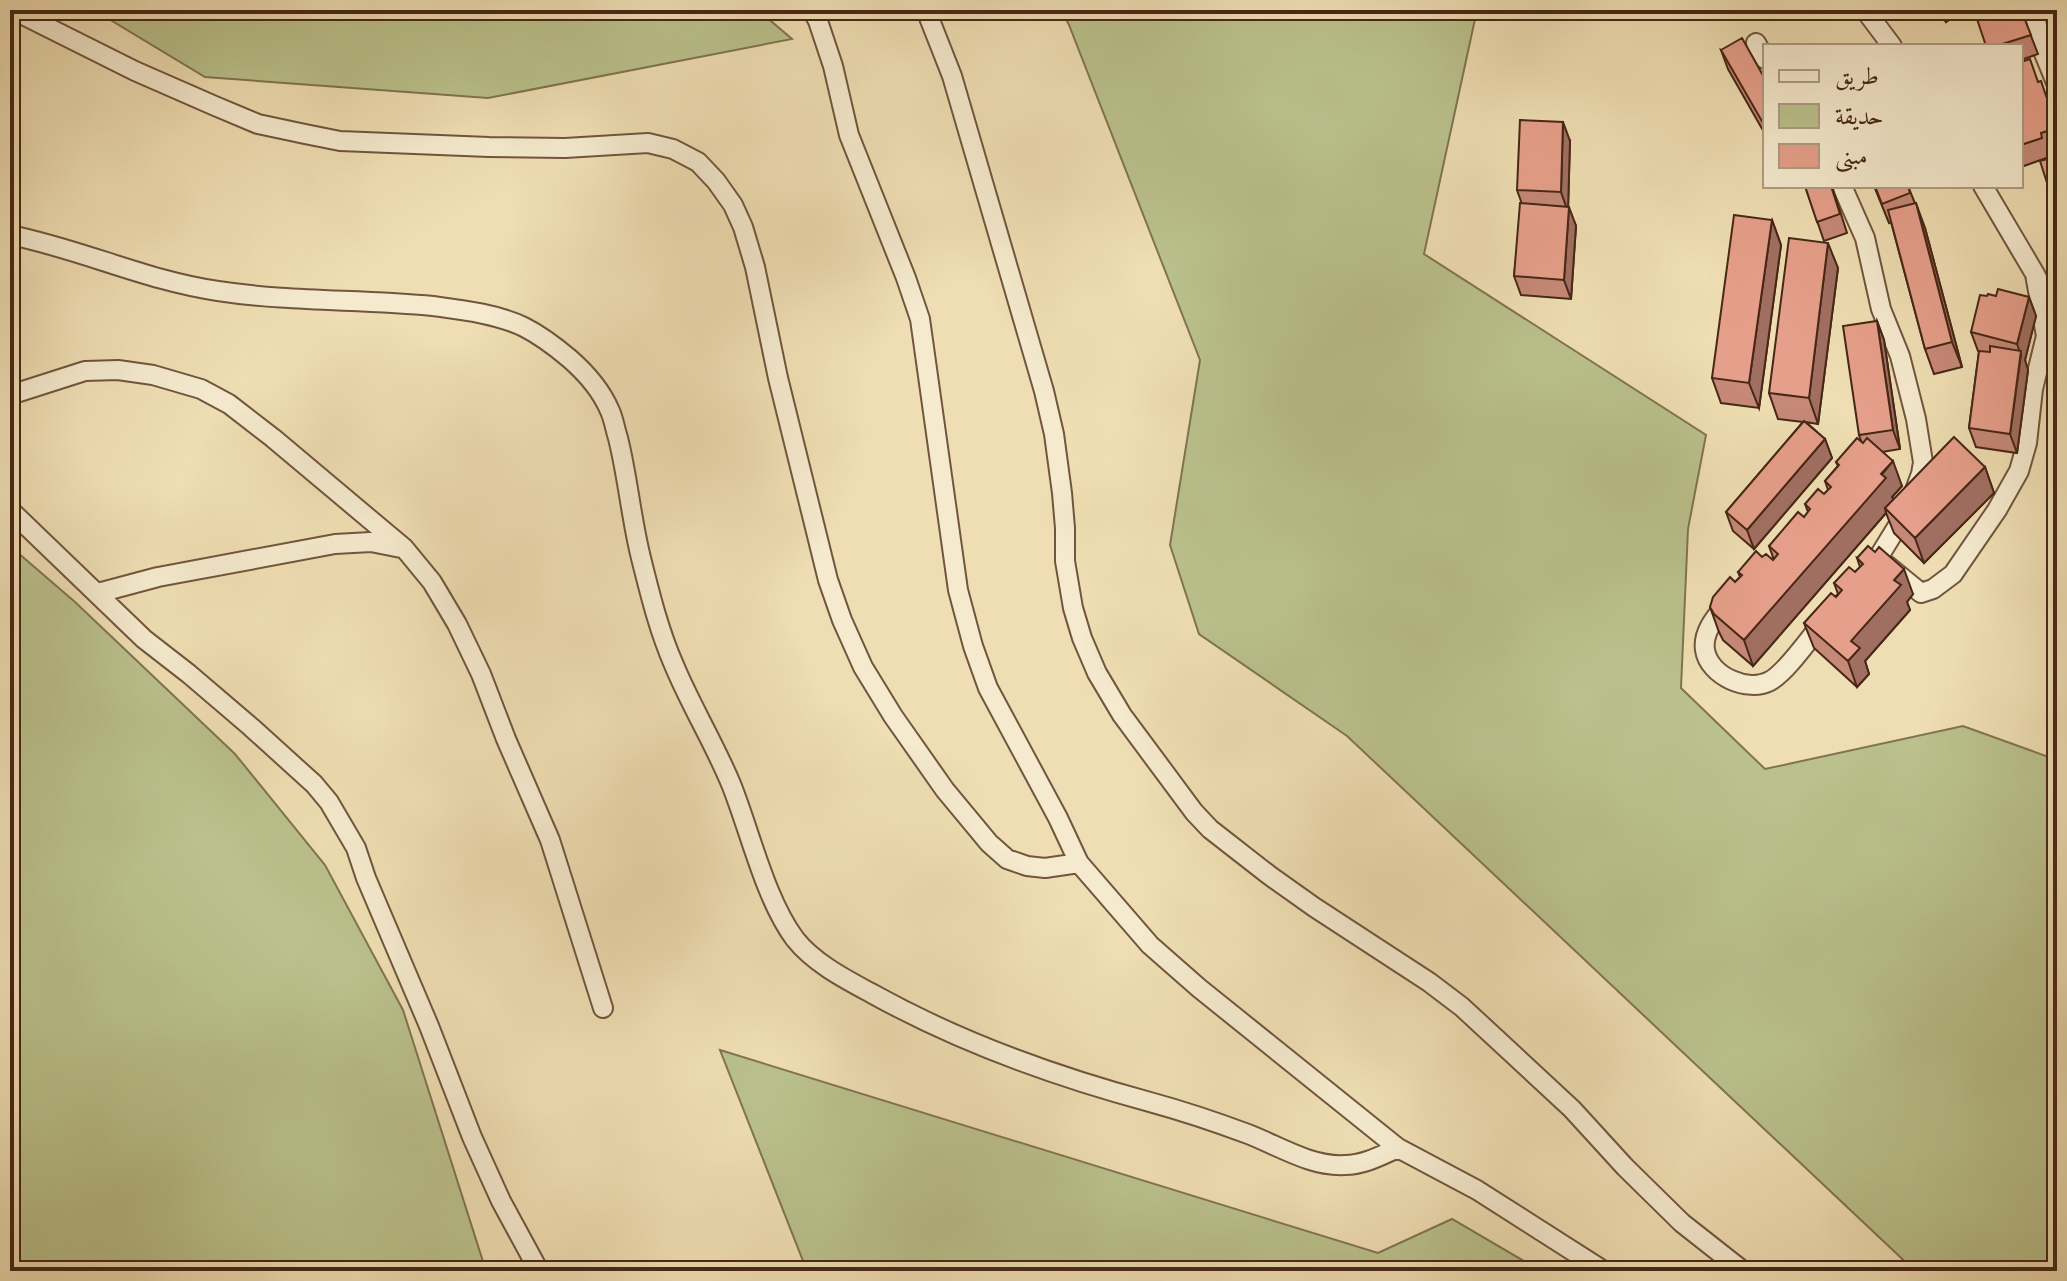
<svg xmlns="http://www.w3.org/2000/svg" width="2067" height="1281" font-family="Vollkorn,Amiri,serif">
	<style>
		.green { fill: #bac18c; stroke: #807451; stroke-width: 2 }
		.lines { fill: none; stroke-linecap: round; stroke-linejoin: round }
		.street-casing { stroke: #71553d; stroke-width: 22 }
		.street { stroke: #f5eace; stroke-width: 18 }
		.wall { fill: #c68977; stroke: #472716; stroke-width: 2 }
		.shaded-wall { fill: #a16f61; stroke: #472716; stroke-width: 2 }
		.building { fill: #e69f8a; stroke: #472716; stroke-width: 2 }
	</style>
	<rect width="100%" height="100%" fill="#efdeb3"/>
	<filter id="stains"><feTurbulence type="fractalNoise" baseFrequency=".0025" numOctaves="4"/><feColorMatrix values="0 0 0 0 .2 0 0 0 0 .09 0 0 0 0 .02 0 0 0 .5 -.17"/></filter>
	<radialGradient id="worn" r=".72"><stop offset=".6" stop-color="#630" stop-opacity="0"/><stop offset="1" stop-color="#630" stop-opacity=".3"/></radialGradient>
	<path class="green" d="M94,10H758L792,39L488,98L205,77Z
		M1061,10H1477L1424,254L1706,435L1688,529L1681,688L1765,769L1963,726L2057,760V1271H1915L1347,736L1199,634L1170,545L1200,360L1069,25Z
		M10,546L75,602L235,754L325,865L403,1010L486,1271H10Z
		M720,1050L1378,1253L1452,1219L1541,1271H807Z"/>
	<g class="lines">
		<g class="street-casing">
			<path id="street" d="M13,10L135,71L215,106L258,124L305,134L340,141L489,147L565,148L648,143L673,149L698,162L716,181L733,205L743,227L755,267L778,378L828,580L842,620L863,667L893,716L945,790L989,843L1007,859L1027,866L1045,868L1079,863L1150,945L1199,988L1398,1148L1477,1190L1604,1271
				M812,10L818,21L833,66L849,135L906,278L920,319L958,590L973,646L988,688L1058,818L1079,863
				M926,10L952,76L1044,391L1054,434L1062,493L1065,528V561L1073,608L1082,638L1097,673L1122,715L1194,812L1210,829L1269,875L1314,907L1429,982L1462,1007L1572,1109L1625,1167L1682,1223L1743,1271
				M1865,10L1892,46
				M2034,10L2041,46L2057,85
				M1756,43L1765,59
				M1842,186L1865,238L1881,309L1900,356L1916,419L1923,462L1921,474L1908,509L1878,558L1921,593L1933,589L1953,574L1997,510L2019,471L2027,443L2033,389L2046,336L2035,274
				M1983,186L2035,274L2057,318
				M10,235C81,249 147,281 218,291C289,302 362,299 433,306C463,310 497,314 524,327C540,335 557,348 570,359C586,373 602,392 610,411C614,420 615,429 618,438C628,478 631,518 641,558C650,594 659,631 674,665C691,706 714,743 731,784C750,831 765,899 795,939C814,963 845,979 871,993C959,1042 1053,1076 1150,1102C1183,1111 1216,1122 1248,1134C1279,1146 1311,1167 1345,1165C1364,1165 1382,1155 1398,1148
				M10,395L85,371L118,370L153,375L201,389L229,404L273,438L404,548L432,582L457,624L481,674L506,739L550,840L603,1008
				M10,510L144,639L189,674L251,727L314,784L329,802L356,848L366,878L429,1026L472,1137L501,1201L539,1271
				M98,593L158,577L335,544L371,542L401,548
				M1729,601C1718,614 1702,631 1705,650C1709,676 1748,693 1770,681C1787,672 1811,636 1824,621"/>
		</g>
		<use href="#street" class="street"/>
	</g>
	<path class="wall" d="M1937,10H1963L1946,22Z
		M2021,10L2038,54L2021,60V46H1986Z
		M1721,50L1765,79V134L1728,69Z
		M2021,62L2038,82L2057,126V149L2048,152L2049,157L2021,167Z
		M1570,141L1568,207L1576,226L1571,299L1521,295L1514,276L1522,204L1517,190Z
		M1805,186H1832L1847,233L1824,241Z
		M1874,186H1908L1925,228L1962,367L1934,374L1925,349L1891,222L1889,223Z
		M1772,220L1781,245L1759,408L1721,403L1712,378Z
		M1838,268L1818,424L1806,422L1825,439L1832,458L1754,549L1733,531L1726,512L1803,422L1778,419L1769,393Z
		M1987,296L2029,297L2036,316L2025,360L2028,370L2017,453L1976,447L1969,428L1979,352L1978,351L1971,332Z
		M1877,321L1884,340L1900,449L1882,452L1902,486L1892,497L1893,499L1985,467L1994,493L1924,563L1894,533L1886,513L1753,666L1723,640L1719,632L1710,607L1740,577L1738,572L1762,557L1774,560L1769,546L1804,517L1808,512L1805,504L1824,494L1828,490L1825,481L1838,466L1836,462L1861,441L1859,435Z
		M1857,558L1913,594L1907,602L1910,610L1865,661L1869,674L1857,687L1814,648L1804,623L1838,594L1834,583L1855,572L1860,567Z"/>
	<path class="shaded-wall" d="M1941,10H1963L1946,22Z
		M1563,122L1570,141L1568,212L1561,192Z
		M1916,203L1925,228L1962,367L1952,342Z
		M1569,207L1576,226L1571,299L1564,280Z
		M1772,220L1781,245L1759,408L1749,383Z
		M1828,243L1838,268L1818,424L1809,398Z
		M2029,297L2036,316L2025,360L2028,370L2017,453L2010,434L2021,355L2017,344Z
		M1877,321L1884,340L1900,449L1893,430Z
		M1825,439L1832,458L1754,549L1747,530Z
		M1893,461L1902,486L1892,497L1895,503L1885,508L1886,513L1753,666L1744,640Z
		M1985,467L1994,493L1924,563L1915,538Z
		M1904,569L1913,594L1907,602L1910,610L1865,661L1869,674L1857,687L1848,661L1851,641L1894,580Z"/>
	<path class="building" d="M1974,10H2021L2031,35L1996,46H1986Z
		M1742,38L1765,79V122L1763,123L1721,50Z
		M2030,59L2038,82L2041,81L2057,128L2041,133L2042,138L2021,145V62Z
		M1520,120L1563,122L1561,192L1517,190Z
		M2057,156V214L2040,161Z
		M1805,186H1831L1840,214L1817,222Z
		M1875,186H1908L1910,193L1882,204Z
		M1520,203L1569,207L1564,280L1514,276Z
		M1916,203L1952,342L1925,349L1888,210Z
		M1734,215L1772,220L1749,383L1712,378Z
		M1789,238L1828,243L1809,398L1769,393Z
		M1998,289L2029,297L2017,344L1971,332L1980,295L1987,296L1988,294L1996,296Z
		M1877,321L1893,430L1859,435L1843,326Z
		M1990,346L2021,351L2010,434L1969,428L1979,351L1990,352Z
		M1804,421L1825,439L1747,530L1726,512Z
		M1954,437L1985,467L1915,538L1885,508Z
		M1857,438L1863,443L1867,438L1893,461L1881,474L1886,478L1744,640L1714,614L1710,607L1713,597L1730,577L1735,582L1742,575L1738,572L1756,551L1762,557L1766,554L1773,560L1778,554L1769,546L1798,512L1804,517L1810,509L1805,504L1818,489L1824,494L1831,487L1825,481L1839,465L1836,462Z
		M1868,546L1875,552L1879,547L1904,569L1894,580L1901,585L1851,641L1860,648L1848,661L1804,623L1831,593L1836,597L1842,590L1834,583L1849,567L1855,572L1863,564L1857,558Z"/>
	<rect width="2067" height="1281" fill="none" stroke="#efdeb3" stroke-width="40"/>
	<rect x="12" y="12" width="2043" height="1257" fill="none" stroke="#472716" stroke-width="4"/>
	<rect x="20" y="20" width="2027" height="1241" fill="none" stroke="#472716" stroke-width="2"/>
	<rect x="1763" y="44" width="260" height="144" fill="#f5eace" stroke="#af9c84" stroke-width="2"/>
	<rect x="1779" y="70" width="40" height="12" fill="#f5eace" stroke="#af9c84" stroke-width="2"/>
	<text x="1835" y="84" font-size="24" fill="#472716">طريق</text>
	<rect x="1779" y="104" width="40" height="24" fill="#bac18c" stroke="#af9c84" stroke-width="2"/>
	<text x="1835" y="124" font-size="24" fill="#472716">حديقة</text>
	<rect x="1779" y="144" width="40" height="24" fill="#e69f8a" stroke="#af9c84" stroke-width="2"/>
	<text x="1835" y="164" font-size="24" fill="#472716">مبنى</text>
	<rect width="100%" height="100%" filter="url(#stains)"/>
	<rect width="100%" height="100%" fill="url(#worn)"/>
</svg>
